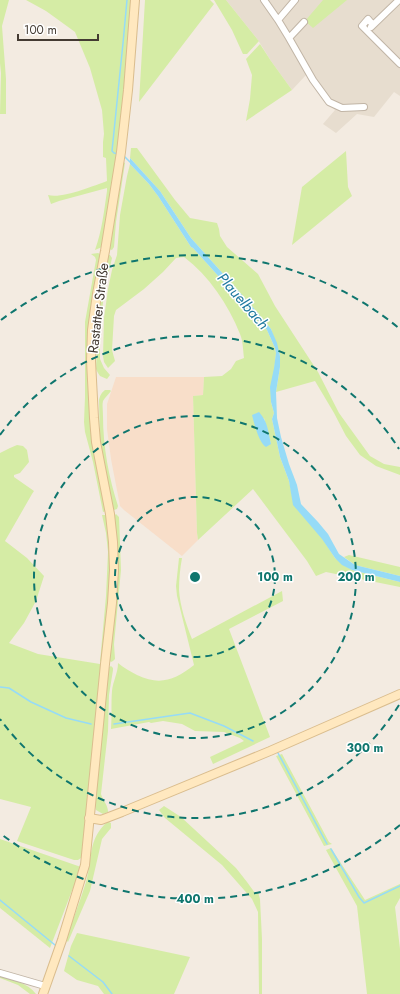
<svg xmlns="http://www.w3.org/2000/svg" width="400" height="994" font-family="Jost,sans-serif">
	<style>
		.residential { fill: #e7ddcf }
		.commercial { fill: #f8dec9 }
		.green { fill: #d5eca5; fill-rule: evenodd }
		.water { fill: #96dbf7 }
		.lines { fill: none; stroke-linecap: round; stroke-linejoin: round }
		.stream { stroke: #96dbf7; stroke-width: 1.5 }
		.street-casing { stroke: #c1b5a6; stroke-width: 8 }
		.secondary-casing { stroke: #dabd8e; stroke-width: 10 }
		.street { stroke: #fff; stroke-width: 6 }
		.secondary { stroke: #ffe8bf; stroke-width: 8 }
		.ring { fill: none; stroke: #0f766e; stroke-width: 2; stroke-dasharray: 7 5 }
		.labels { text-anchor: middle; stroke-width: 3; stroke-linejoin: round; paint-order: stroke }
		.street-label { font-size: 14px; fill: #443b32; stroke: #fff }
		.water-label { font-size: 15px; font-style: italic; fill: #1f7aa0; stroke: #fff }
		.centre { fill: #0f766e; stroke: #fff; stroke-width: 2 }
		.ring-label { font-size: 12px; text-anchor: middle; font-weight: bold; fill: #0f766e; stroke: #fff; stroke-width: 3; stroke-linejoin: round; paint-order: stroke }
	</style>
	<rect width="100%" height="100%" fill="#f3ebe1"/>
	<path class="residential" d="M226,0H400V96L394,92L374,117L357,114L336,133L323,124L335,110L326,102L307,74L292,90L271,61L258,40Z"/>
	<path class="commercial" d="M116,377H204L203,395L193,396L197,533L198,540L182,556L124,510L120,506L111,459L107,429V404Z"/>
	<path class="green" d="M0,0H9L2,26L6,79V114H0L1,73L0,63Z
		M26,0H131L128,49L118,144L102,247L95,250C102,231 104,211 107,191V188L59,201L51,204L48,195C62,199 93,186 107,181L106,158L103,157V142L104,134L102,110L90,68L75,32L64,24L46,11Z
		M145,0H210L214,4L139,102Z
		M214,0H226L258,40L259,41L247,54H243L242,52L232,30Z
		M323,0H347L313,28L305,21Z
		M260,44L271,61L292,90L246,121L250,99L252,75L246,59Z
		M131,148H137L175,200L190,218L217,223L219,229L220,236L227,247L258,274L275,306L318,372L339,413L370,456L384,464L400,467V475L376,466L360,455L346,436L334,413L315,381L276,392L280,367V356L271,329L251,305L191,238L160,191L130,158Z
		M346,151L348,187L352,196L292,245L302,187Z
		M122,161L125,163L116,222L114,247L112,250L109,249Z
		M130,164L149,184L158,196L191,247L193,248L267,330L275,348L276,353L271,402L274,413L272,419L280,457L289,481L291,490L335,558L352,570L400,582V587L326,572L316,576L307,561L253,489L198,540L197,533L193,396L203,395L204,377L222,376L231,369L236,361L244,358C243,350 243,341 240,334C228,304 209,276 184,257L176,258L163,272L144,289L116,310L114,316L112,350L115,361L108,368L104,362L103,356L104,318L108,289L112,270L117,255L120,215L127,176ZM264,418L271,444L261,441L256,428Z
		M98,253L100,254C93,299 86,345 88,391C90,432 98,471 106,511L103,512L93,462L85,432L84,422L85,397V322L96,260L95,257L91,254Z
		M108,255H110L112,258L104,293L102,312L100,346V359L104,368L110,375L107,379L100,376L98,373L96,369L97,347L101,291Z
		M105,390H110L111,391C109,394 105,397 103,401C102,405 103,411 103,416C103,447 109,478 118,506L117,509L114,510L112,509L100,441L99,400C100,396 101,393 105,390Z
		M17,445L23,446L27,450L29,462L20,473L14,475V477L34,491L32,494L5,541L27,558L44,576L36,601L24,623L9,643L38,654L100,664L101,666L82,854L81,858L78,860H74L17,841L31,807L0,799V453L10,448Z
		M116,514L119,517L121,570L114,644L115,659L113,661L111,662L109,660L113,517Z
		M102,515H106C115,563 107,612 102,660L100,662L106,596L108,552L106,533Z
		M349,555L400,567V576L355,565L344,557Z
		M179,558H182C180,569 179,579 179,590C180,606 186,624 192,639L282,591L283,601L229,629L270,737L213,764L210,757L244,741L240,738L224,732L195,731L182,724L163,721L151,723L149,722L111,729C112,716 111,703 112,691C113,681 118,673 118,663C124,668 130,671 137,675C160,686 175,680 194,665L177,596L176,586Z
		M111,666L113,668V670L109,695L108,731L101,794C103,801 108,805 108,812L103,814L96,810L95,806L96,786L108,668Z
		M282,754L329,842L332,844L324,846L276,756Z
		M164,806L181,817L221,854L236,868L247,882L255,893L258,892L260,899L262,939V994H259L258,912L252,899L222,865L165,818L159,810Z
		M107,822H109L111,823V828L102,839L90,891L68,942L66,940C72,921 80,902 86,882C93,858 87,841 107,822Z
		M0,839L81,867L50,948L0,908Z
		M331,848L365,900L400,884V898L395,907L400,949V994H367L357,906L326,850Z
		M77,933L190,957L174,994H104L98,986L77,980L64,971L71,946Z
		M0,976C13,980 28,983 36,994H30L18,985L0,978Z"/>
	<path class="water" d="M130,158L160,191L191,238L251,305L271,329L277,343L280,356V367L276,392L277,418L281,437L289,464L297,485L301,504L318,522L328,534L339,554L355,565L400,576V582L352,570L342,565L335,558L322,539L293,505L289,481L280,457L272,419L274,413L271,402L270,387L274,368L276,353L275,348L267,330L193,248L191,247L158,196L149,184L130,164Z
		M259,412C268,422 268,431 271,444L266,447C259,443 254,423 252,415Z"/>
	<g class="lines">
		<path class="stream" d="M118,154L114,153L112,151L123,43L127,0
			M124,156L131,163
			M0,687L9,688L31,702L66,718L91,724
			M114,724L176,715L190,713L224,726L253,741
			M278,753L327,844
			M331,849L359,897L364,903L400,886
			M0,900L55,945
			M69,956L103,982L112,994"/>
		<g class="street-casing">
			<path id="street" d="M264,0L278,20L289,38L304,22
				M278,20L295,0
				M373,25L368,19L362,26L400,64
				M371,27L399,0
				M289,38L313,80L329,102L342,108L364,107
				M0,973L45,986"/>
		</g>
		<g class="secondary-casing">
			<path id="secondary" d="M89,818L101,820L122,812L270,751L400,694
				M43,994L62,940L85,865L105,664L112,603L114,570L113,542L110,514L96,442L94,418L91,361L92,330L97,294L105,251L121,152L128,90L135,0"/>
		</g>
		<use href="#street" class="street"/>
		<use href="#secondary" class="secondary"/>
	</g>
	<g class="ring">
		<circle cx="195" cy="577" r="80"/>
		<circle cx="195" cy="577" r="161"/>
		<path d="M399 705A241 241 0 0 1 0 719M0 435A241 241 0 0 1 399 449"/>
		<path d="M400 825A322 322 0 0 1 1 834M1 320A322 322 0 0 1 400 329"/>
	</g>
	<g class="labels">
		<g class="street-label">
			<text transform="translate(98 308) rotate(-83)" y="5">Rastatter Straße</text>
		</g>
		<g class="water-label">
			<text transform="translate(243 301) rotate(49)" y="5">Plauelbach</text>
		</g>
	</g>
	<circle cx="195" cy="577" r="6" class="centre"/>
	<g class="ring-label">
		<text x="275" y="581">100 m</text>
		<text x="356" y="581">200 m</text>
		<text x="365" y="752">300 m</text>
		<text x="195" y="903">400 m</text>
	</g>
	<path d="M18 34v6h80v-6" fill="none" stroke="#443b32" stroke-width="2"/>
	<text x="24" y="34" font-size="12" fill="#443b32" stroke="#ffffff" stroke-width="3" paint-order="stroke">100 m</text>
</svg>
